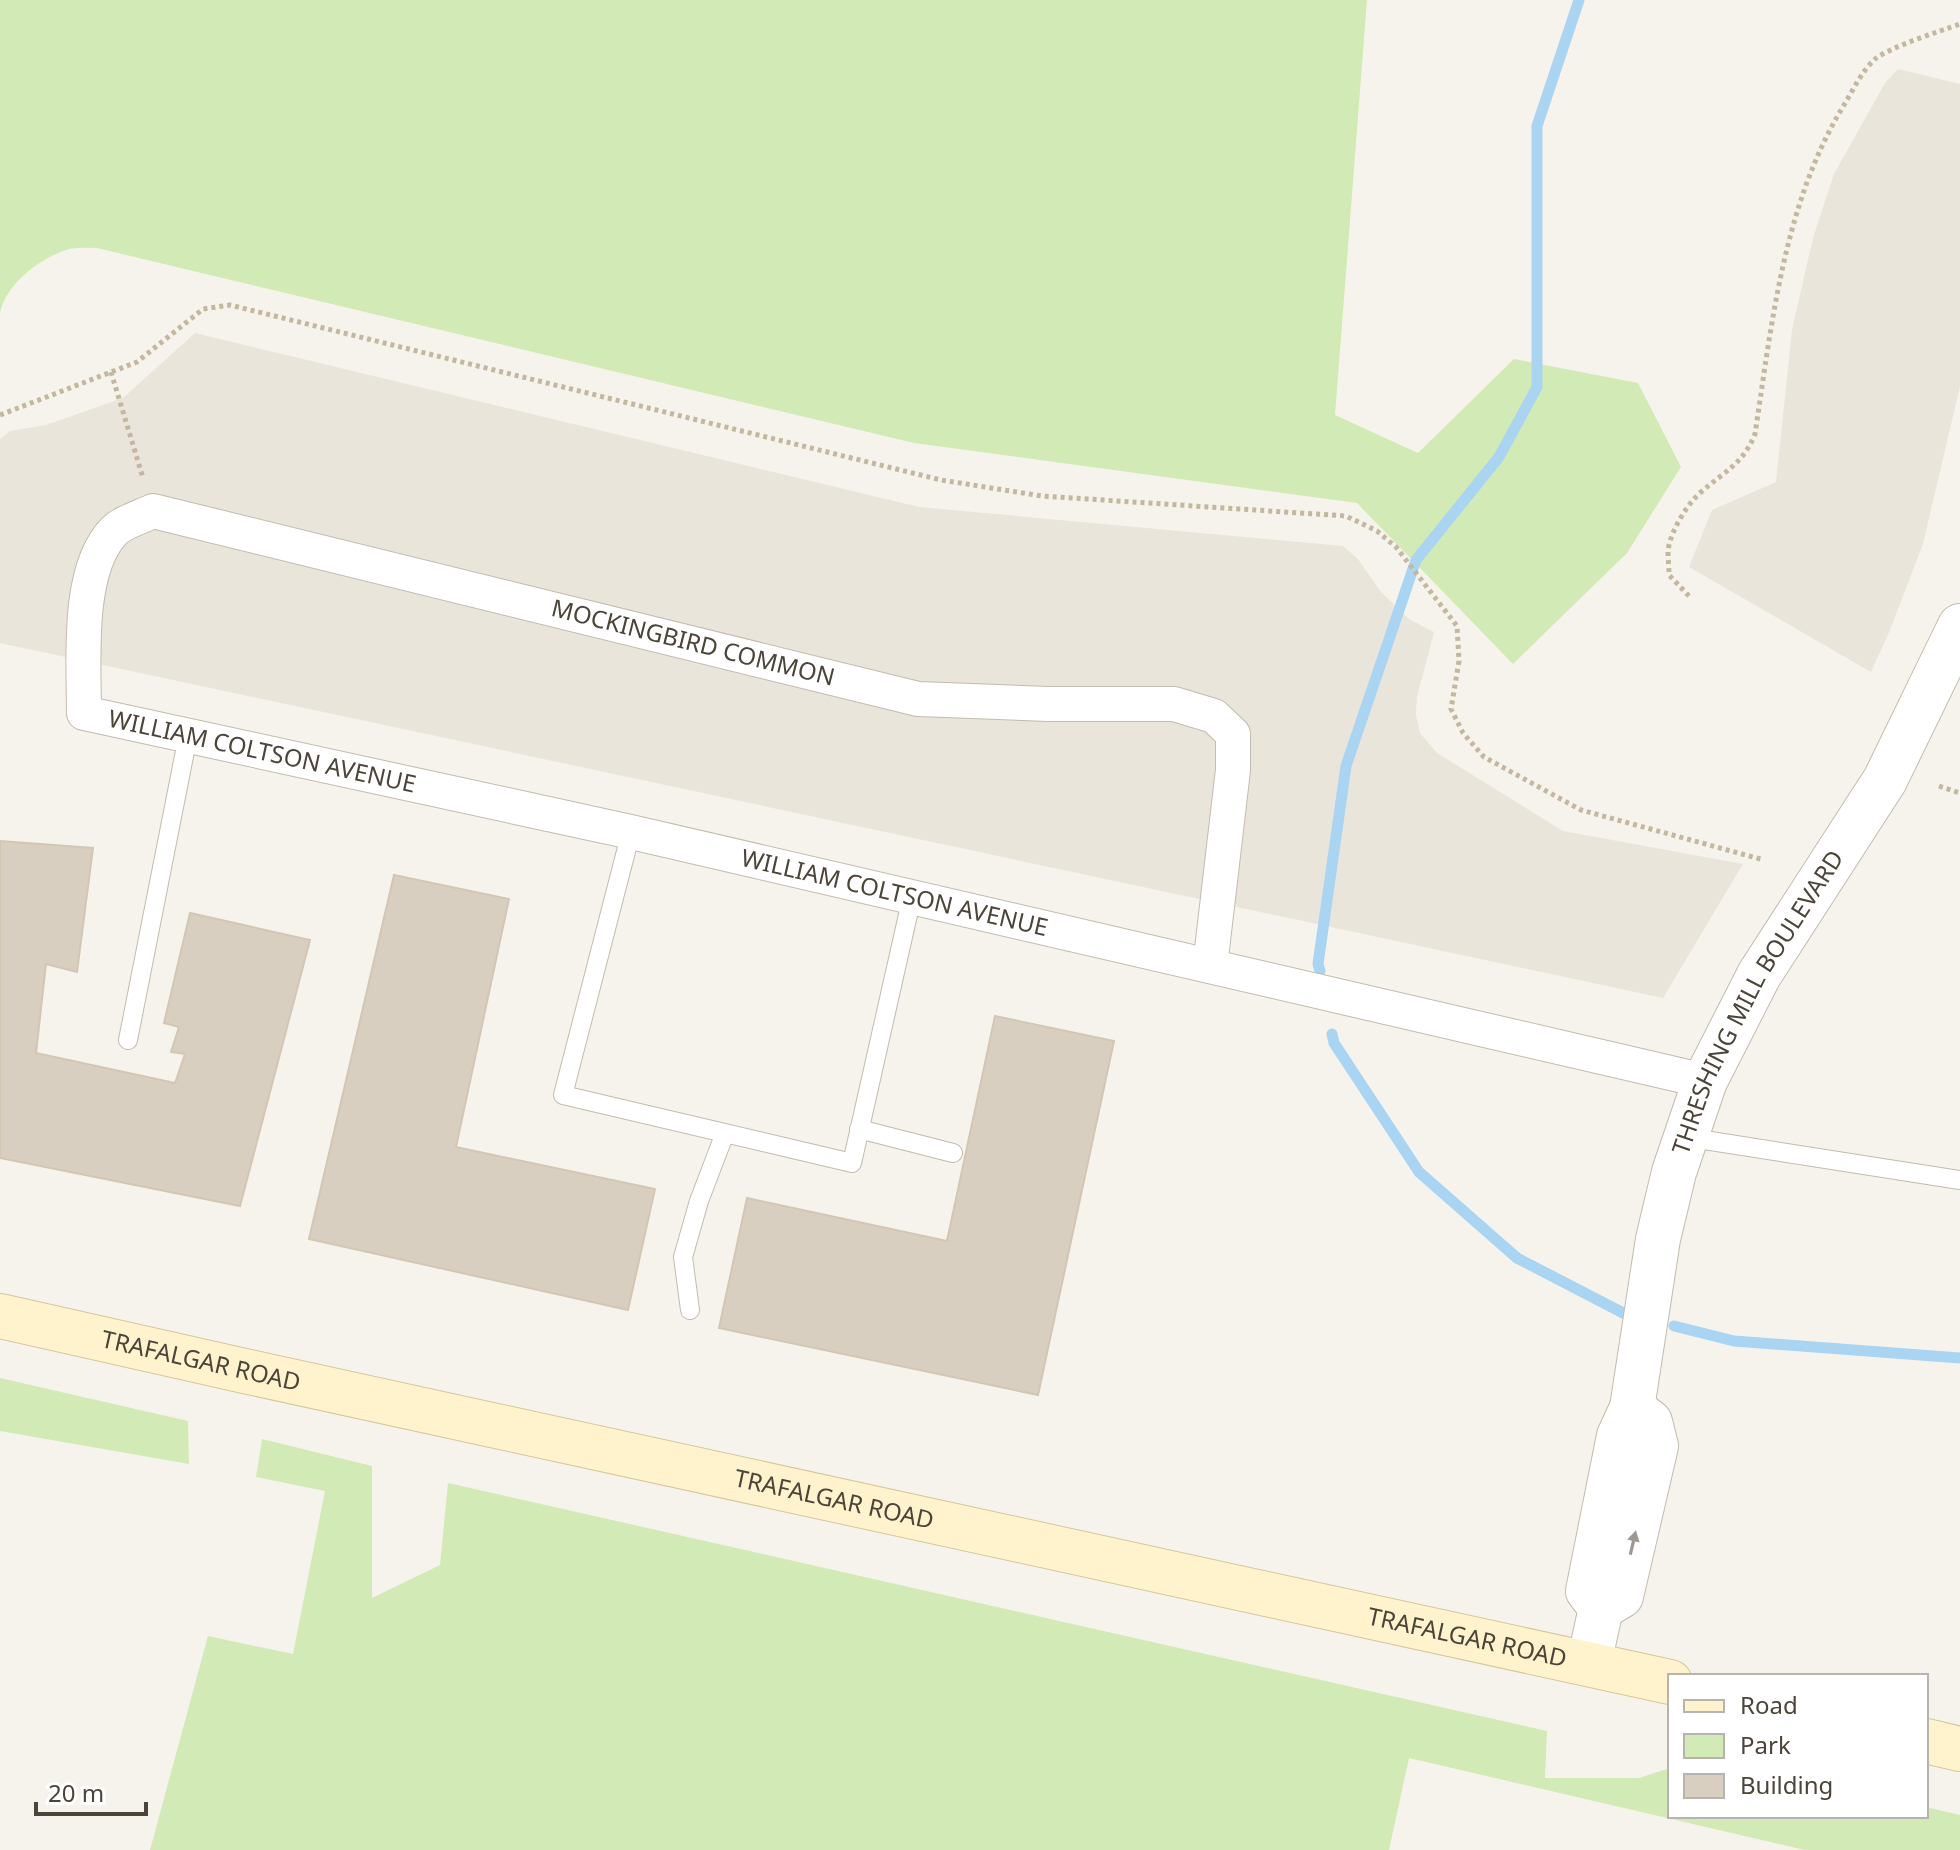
<svg xmlns="http://www.w3.org/2000/svg" width="1960" height="1850" font-family="'Noto Sans',sans-serif">
	<style>
		.residential { fill: #eae5da }
		.green { fill: #d2eab5 }
		.lines { fill: none; stroke-linecap: round; stroke-linejoin: round }
		.stream { stroke: #a9d4f2; stroke-width: 11 }
		.building { fill: #d8cfc1; stroke: #d3c7b4; stroke-width: 2 }
		.service-casing { stroke: #c2bbae; stroke-width: 20 }
		.minor-casing { stroke: #c2bbae; stroke-width: 36 }
		.tertiary-casing { stroke: #c2bbae; stroke-width: 46 }
		.secondary-casing { stroke: #d6c79b; stroke-width: 46 }
		.path { stroke: #c4b79f; stroke-width: 5; stroke-dasharray: 4 4; stroke-linecap: butt }
		.service { stroke: #fff; stroke-width: 18 }
		.minor { stroke: #fff; stroke-width: 34 }
		.tertiary { stroke: #fff; stroke-width: 44 }
		.secondary { stroke: #fff3cd; stroke-width: 44 }
		.oneway { fill: #9c9892 }
		.labels { text-anchor: middle; stroke-width: 7; stroke-linejoin: round; paint-order: stroke }
		.street-label { font-size: 24px; fill: #4b4439; stroke: #fff }
	</style>
	<rect width="100%" height="100%" fill="#f6f3ec"/>
	<path class="residential" d="M1898,69L1960,84V386L1923,544L1890,630L1871,672L1689,567L1712,510L1776,482L1792,330L1813,238L1834,174L1885,83Z
		M195,333L919,507L1343,546L1358,559L1381,592L1409,619L1434,632L1417,697L1416,715L1420,733L1437,753L1563,831L1743,864L1663,998L0,643V439L10,431L46,425L123,398Z"/>
	<path class="green" d="M0,0H1367L1335,415L1418,453L1514,359L1638,383L1681,467L1627,553L1513,664L1357,503L914,443L97,248C87,248 75,247 66,250C39,259 6,284 0,313Z
		M0,1378L188,1421L189,1464L0,1431Z
		M262,1439L372,1466V1598L440,1565L448,1483L1547,1731L1545,1778H1639L1670,1768V1816H1926V1807L1960,1815V1850H1805L1409,1758L1389,1850H150L208,1636L293,1654L325,1491L256,1477Z"/>
	<g class="lines">
		<path class="stream" d="M1320,971L1318,964L1346,766L1416,560L1499,457L1537,387V126L1579,0
			M1332,1034L1334,1043L1419,1172L1517,1258L1629,1316
			M1674,1326L1734,1341L1960,1358"/>
	</g>
	<path class="building" d="M0,841L93,848L77,972L46,964L36,1053L175,1083L185,1054L171,1052L179,1027L164,1023L190,913L310,940L240,1206L0,1158Z
		M394,875L509,899L456,1147L655,1189L628,1310L309,1239Z
		M995,1016L1114,1041L1038,1395L719,1328L747,1198L947,1241Z"/>
	<g class="lines">
		<g class="service-casing">
			<path id="service" d="M631,832L563,1095L852,1163L912,897
				M128,1040L188,736
				M859,1129L953,1153
				M1685,1137L1960,1180
				M690,1310L683,1257L699,1201L725,1133"/>
		</g>
		<g class="minor-casing">
			<g id="minor">
				<path id="s1" d="M1210,966L1233,770V734L1214,716L1174,704H1048L918,699L153,511C141,517 123,522 114,531C76,570 84,662 84,713L631,832L1705,1081"/>
			</g>
		</g>
		<g class="tertiary-casing">
			<g id="tertiary">
				<path id="s2" d="M1601,1608L1588,1591L1619,1436L1632,1408L1658,1239L1674,1172L1705,1081L1759,975L1885,780L1960,626"/>
				<path d="M1589,1663L1601,1608L1621,1596L1656,1446L1650,1422L1632,1408"/>
			</g>
		</g>
		<g class="secondary-casing">
			<g id="secondary">
				<path id="s3" d="M0,1316L249,1372L1670,1682"/>
				<path d="M1926,1741L1960,1749"/>
			</g>
		</g>
		<path class="path" d="M111,372L143,478
			M0,415L137,362L203,309L230,305L941,480L1042,496L1346,516L1377,531L1396,547L1457,626L1459,661L1451,709L1463,733L1484,757L1581,810L1764,860
			M1689,596L1669,575C1669,567 1668,559 1668,551C1670,532 1687,504 1701,492C1725,471 1743,464 1755,434C1772,322 1784,203 1844,105C1853,90 1862,71 1875,59C1892,46 1938,32 1960,24
			M1939,786L1960,793"/>
		<use href="#service" class="service"/>
		<use href="#minor" class="minor"/>
		<use href="#tertiary" class="tertiary"/>
		<use href="#secondary" class="secondary"/>
	</g>
	<defs><path id="oneway-solid" d="M-6-.8H1V-3.2L6.5 0L1 3.2V.8H-6Z" transform="scale(2)"/></defs>
	<use class="oneway" href="#oneway-solid" transform="translate(1633 1543) rotate(-77)"/>
	<g class="labels">
		<g class="street-label">
			<text transform="translate(693 643) rotate(14)" y="8">MOCKINGBIRD COMMON</text>
			<text dy="8" stroke="none"><textPath href="#s1" startOffset="1760">WILLIAM COLTSON AVENUE</textPath></text>
			<text dy="8" stroke="none"><textPath href="#s1" startOffset="2408">WILLIAM COLTSON AVENUE</textPath></text>
			<text dy="8" stroke="none"><textPath href="#s2" startOffset="640">THRESHING MILL BOULEVARD</textPath></text>
			<text dy="8" stroke="none"><textPath href="#s3" startOffset="206">TRAFALGAR ROAD</textPath></text>
			<text dy="8" stroke="none"><textPath href="#s3" startOffset="854">TRAFALGAR ROAD</textPath></text>
			<text dy="8" stroke="none"><textPath href="#s3" startOffset="1502">TRAFALGAR ROAD</textPath></text>
		</g>
	</g>
	<rect x="1668" y="1674" width="260" height="144" fill="#ffffff" stroke="#b7b4b0" stroke-width="2"/>
	<rect x="1684" y="1700" width="40" height="12" fill="#fff3cd" stroke="#b7b4b0" stroke-width="2"/>
	<text x="1740" y="1714" font-size="24" fill="#4b4439">Road</text>
	<rect x="1684" y="1734" width="40" height="24" fill="#d2eab5" stroke="#b7b4b0" stroke-width="2"/>
	<text x="1740" y="1754" font-size="24" fill="#4b4439">Park</text>
	<rect x="1684" y="1774" width="40" height="24" fill="#d8cfc1" stroke="#b7b4b0" stroke-width="2"/>
	<text x="1740" y="1794" font-size="24" fill="#4b4439">Building</text>
	<path d="M36 1802v12h110v-12" fill="none" stroke="#4b4439" stroke-width="4"/>
	<text x="48" y="1802" font-size="24" fill="#4b4439" stroke="#ffffff" stroke-width="6" paint-order="stroke">20 m</text>
</svg>
